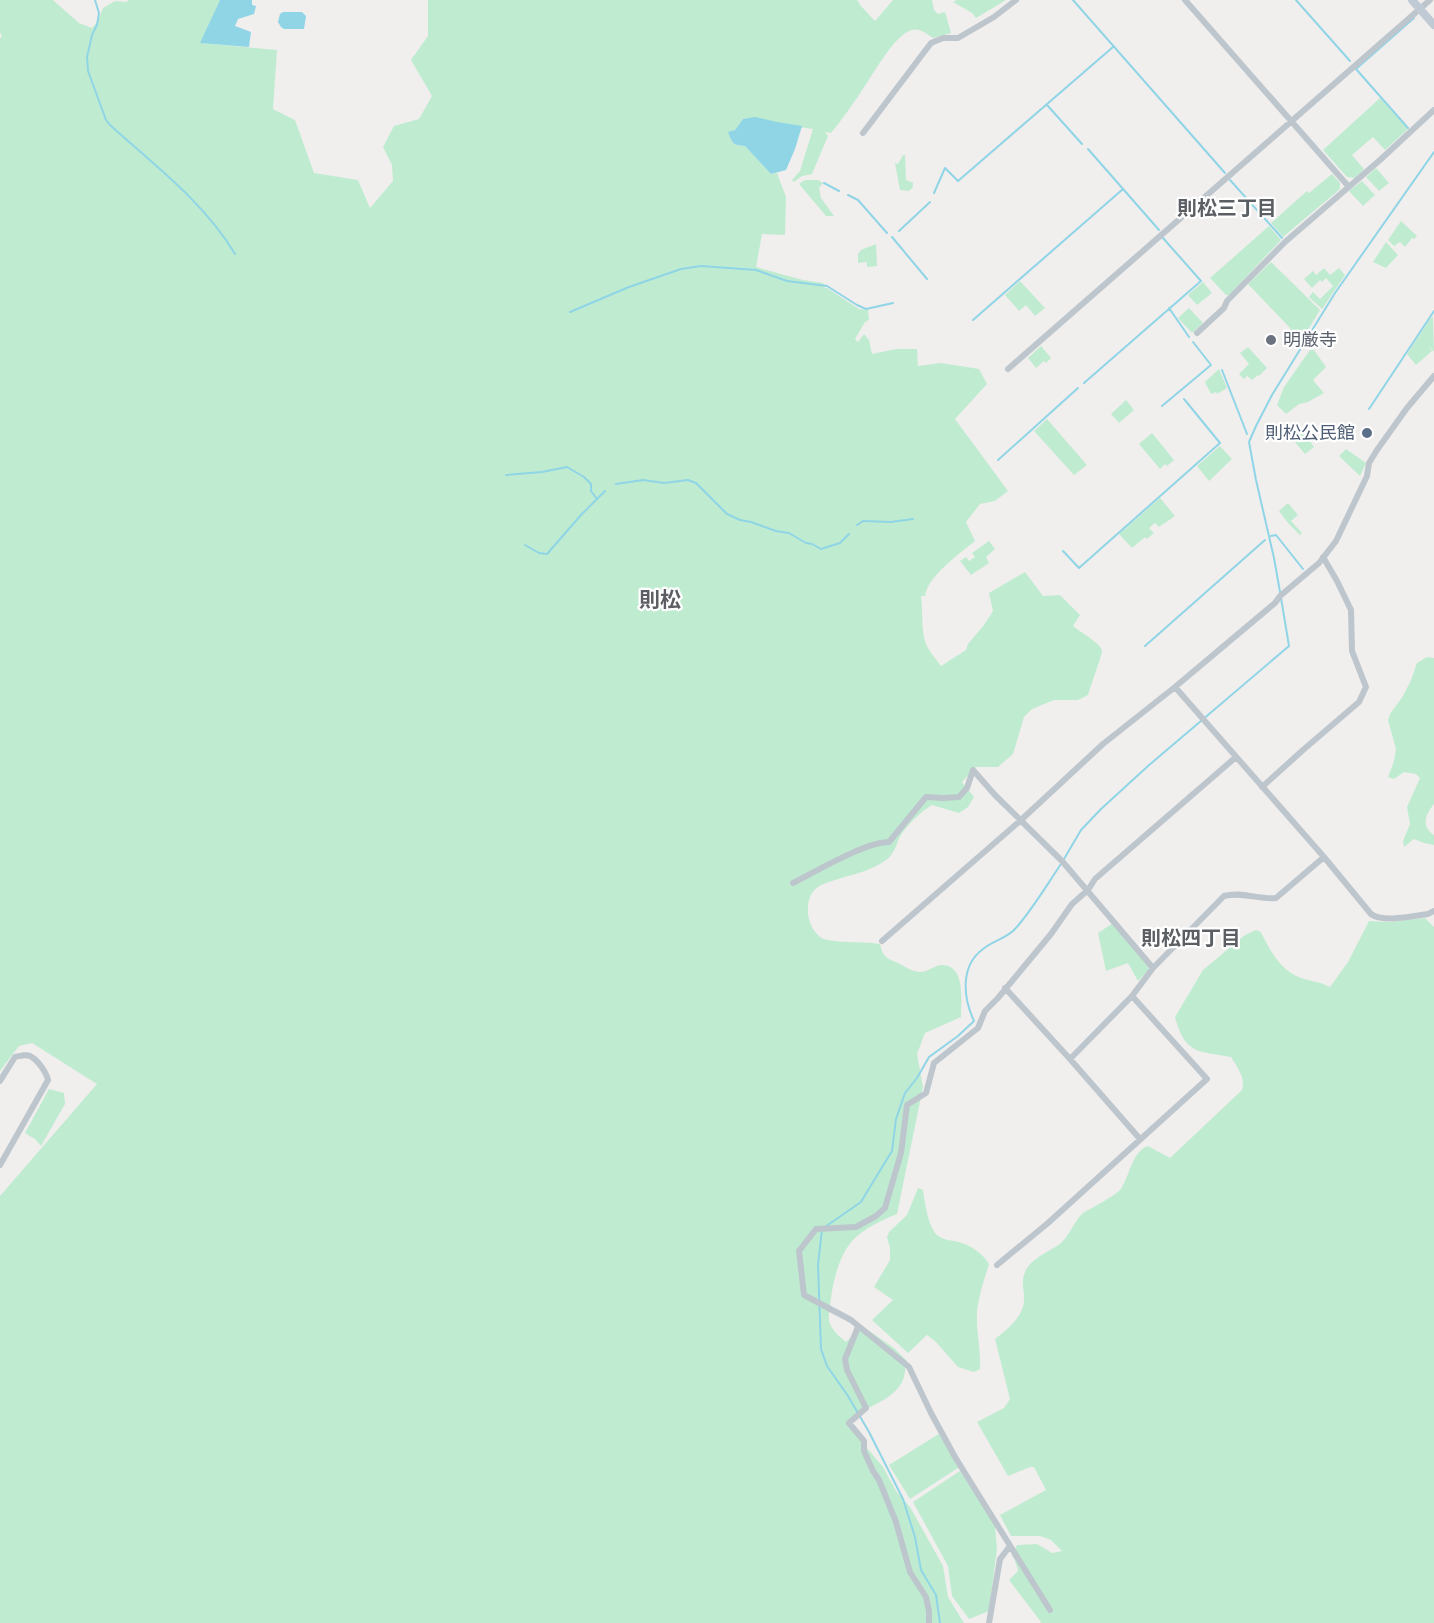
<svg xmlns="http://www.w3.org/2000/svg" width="1434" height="1623" font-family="Manrope,'Noto Sans JP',sans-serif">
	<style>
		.green { fill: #bfecd0 }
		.water { fill: #8fd5e6 }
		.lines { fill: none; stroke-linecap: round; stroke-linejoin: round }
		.stream { stroke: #8fd5e6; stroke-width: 2 }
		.street { stroke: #bdc6cc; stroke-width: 6 }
		.secondary { stroke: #c0cad4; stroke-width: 8 }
		.worship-dot { fill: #6b7280; stroke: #fff; stroke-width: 2 }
		.service-dot { fill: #5c6f8a; stroke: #fff; stroke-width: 2 }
		.labels { text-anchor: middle; stroke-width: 4.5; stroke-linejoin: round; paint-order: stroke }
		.worship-label { font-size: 18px; fill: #5b616d; stroke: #fff; text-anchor: start }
		.service-label { font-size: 18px; fill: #4e5e75; stroke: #fff; text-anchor: end }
		.neighbourhood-label { font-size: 20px; font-weight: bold; fill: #5b5f63; stroke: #fff }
		.quarter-label { font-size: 21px; font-weight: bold; fill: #5b5f63; stroke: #fff }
	</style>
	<rect width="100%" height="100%" fill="#f1eeee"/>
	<path class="green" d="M0,0H53L79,23L92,28L98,21L103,8L115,1L126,2L129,0H220L201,43L277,50L273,109L295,120L314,173L358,180L370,208L393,181L392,165L383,147L394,126L419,119L432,96L411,60L428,36V0H857L861,6L875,21L893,0H932L934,10L938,14L945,12L951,33L933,38C927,34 920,28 912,30C894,34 870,80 859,95C850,108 841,121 831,133L825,132L828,136L812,174L802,176L794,182L792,180L800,171L813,129L743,119L735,130L729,132C732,144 732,145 745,146L771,174L777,173L786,197L785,235L762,234L756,267L803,280L823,283L825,288H827L859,309L868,310L869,320L865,322L855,339L858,342L864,334L869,340L872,354L896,349H917L918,366L941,363L979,369L987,384L955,419L1008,491L995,501L980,504L966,522L975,541C960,553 927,577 925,596H921C923,611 921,626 925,641C927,649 935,658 941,666L966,650L968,644L984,625L993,611L989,593L1025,572L1043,596L1060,595L1080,615L1073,626C1079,631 1100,643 1102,650C1103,653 1090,687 1088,695L1078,700H1054L1032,709L1024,717L1013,754L998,767H976L962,782L974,797L968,807L959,813L932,805C920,813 911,821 902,833C896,842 896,853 886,860C867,874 842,876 821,885C812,890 808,898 808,908C807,918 812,931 820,937C830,944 866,941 880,944C883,957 886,958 898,963C904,966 913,972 920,972C928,972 935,965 942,965C966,965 961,1002 961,1017L925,1033L917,1054L923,1087L897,1214C882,1220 865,1228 853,1240C838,1256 832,1286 830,1306C830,1311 828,1316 829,1320C830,1329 840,1337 846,1342L862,1326L894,1348L907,1361C905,1367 905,1375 903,1380C893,1403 862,1406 846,1423L883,1467L896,1491L910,1507L943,1566L948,1597L964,1623H0V1196L97,1084L32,1043L19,1046L0,1071V38L2,37L0,32Z
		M957,0H1006L976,18L972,13L953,2Z
		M1380,98L1408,129L1385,150L1373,137L1352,155L1364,169L1355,178L1347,177L1323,150Z
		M903,155H905L906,180L913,183V187L909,191L900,190L895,163L898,164Z
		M1376,168L1389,183L1379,191L1366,177Z
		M1332,174L1340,183V189L1283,237L1271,223L1307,191L1309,193Z
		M805,180H818L823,183L819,188L821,198L834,216H826L799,184Z
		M1362,181L1375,195L1363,206L1349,191Z
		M1401,221L1417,236L1414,239L1412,238L1405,247L1400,242L1394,246L1388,240Z
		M1269,226L1281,240L1229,295H1226L1210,278Z
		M1386,242L1398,255L1386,268L1373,262Z
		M876,244L877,266L867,267V262L858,263V254L861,250Z
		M1271,262L1320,310L1300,343L1290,336V328L1248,284Z
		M1324,268L1330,275L1339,268L1345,275L1322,309L1309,297L1313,292L1320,299L1333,286L1326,278L1322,282L1320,280L1312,288L1304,279L1313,271L1316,275Z
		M1020,281L1045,308L1035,316L1026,305L1019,311L1005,295Z
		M1203,282L1212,293L1197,305L1188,295Z
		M1189,308L1203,323L1192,333L1178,318Z
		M1433,317L1434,352L1428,345L1432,351L1416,365L1407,354L1430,319Z
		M1041,346L1051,358L1046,363L1044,361L1036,368L1028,358Z
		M1248,347L1267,368L1259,376L1258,375L1252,380L1247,376L1244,379L1239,374L1249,364L1240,353Z
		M1310,350H1314L1326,367L1313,380L1324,393L1308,402L1299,404L1286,414L1277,405L1284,387Z
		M1219,369L1227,388L1217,394L1216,392L1211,394L1205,382Z
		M1126,400L1134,410L1119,423L1111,414Z
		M1047,419L1087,465L1074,475L1034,431Z
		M1301,428L1314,447L1305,454L1295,442L1299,438L1295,433Z
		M1152,433L1174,460L1167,466L1165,464L1160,469L1139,444Z
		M1220,446L1232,459L1209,481L1197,466Z
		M1346,449L1366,463L1360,476L1339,456Z
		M1160,498L1175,516L1159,527L1155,523L1149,528L1154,533L1147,539L1145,537L1132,548L1119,534Z
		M1288,503L1298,515L1291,521L1302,533L1300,535L1288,523L1279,511Z
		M989,541L995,549L986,557L989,563L971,575L960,561L966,557L969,561L975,557L972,553Z
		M1427,657L1434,658V804C1425,815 1421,826 1434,835V845L1424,843L1414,839L1404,847L1403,841L1410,824L1407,807L1420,778L1416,774L1404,772L1394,779L1388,777L1394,761L1396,749L1388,720L1390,714L1403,696L1411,680L1417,663Z
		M1425,918L1434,927V1623H1040L1041,1622L1009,1580L1018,1571L1015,1560L1012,1556L1017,1545L1037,1544L1052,1553L1062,1551L1051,1540L1040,1536H1011L1000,1515L1046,1490L1034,1467H1030L1008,1476L977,1422L1004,1408L1010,1399L995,1339C1007,1329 1024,1317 1024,1299C1024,1287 1020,1280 1027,1268C1035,1256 1051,1251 1061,1243C1070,1235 1074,1221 1083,1213C1092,1208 1114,1196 1120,1190C1130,1177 1131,1152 1148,1146L1170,1158L1242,1090C1246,1078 1237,1067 1231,1057C1197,1051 1185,1054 1175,1017L1203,970L1245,935L1256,930L1261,932C1271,953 1283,975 1308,980C1317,982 1322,983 1330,987L1348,962L1369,921L1390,922Z
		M1113,923L1150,968L1138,981L1128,963L1106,971L1098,933Z
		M49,1089L64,1093L65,1104L41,1146L35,1139L25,1133Z
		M918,1188L923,1190C925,1203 928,1226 937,1235C944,1241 952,1240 959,1242C972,1246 982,1253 989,1264C984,1280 979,1295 977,1311C976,1331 981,1350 980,1369L974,1372L958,1367L936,1342L927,1335L908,1353L872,1320L893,1300L874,1287L890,1260V1248L887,1237L889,1232L907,1215Z
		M942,1432L961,1466L910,1499L889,1465Z
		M960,1471L995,1525L997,1549L989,1611L969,1619L952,1596L948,1566L913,1502Z"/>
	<path class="water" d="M220,0H252V5L256,6L254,14L238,19L235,26L251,32L249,47L200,43Z
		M283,12H302L306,16L304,29H284L281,27L278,22L280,14Z
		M755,117L777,122L802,126L795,149L786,170L771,174L745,146C732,145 733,144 728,132L735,130L743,119Z"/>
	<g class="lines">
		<path class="stream" d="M95,0L99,13L97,25L92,35L87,57L88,71L106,120L110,125C154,165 204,202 235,254
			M1073,0L1225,173
			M1296,0L1350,61
			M1047,105L1082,144
			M1408,128L1356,69L1414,18
			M1088,149L1159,230
			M1230,180L1282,238
			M824,183L839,191
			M934,193L945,168L958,181L1113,47
			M848,195L858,200L887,233
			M899,231L930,202
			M892,237L927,279
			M1169,308L1189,337
			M570,312L629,287L681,269L701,266L756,270L787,281L827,286L857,305L866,309L893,303
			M973,320L1123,189
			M1222,370L1247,434
			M1084,383L1201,281L1163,238
			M1162,406L1211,365L1193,342
			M1369,409L1434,311
			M998,460L1078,388
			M506,475L542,472L567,467L584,477L591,484V491L597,499
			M616,484L643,480L664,483L688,480L696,483L727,514L740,520L751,522L776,531L789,533L806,543L812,544L821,549L840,543L849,534
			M857,525L863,521L891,522L913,519
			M1271,536L1276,535L1303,569
			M525,545L539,553L547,554L581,515L605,491
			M1063,551L1079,568L1220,443L1184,399
			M1280,592L1274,558L1256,480L1249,442L1256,426L1272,395L1335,293L1434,152
			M1145,646L1265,540
			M1064,859L1081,830L1101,809L1148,766L1289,646L1281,598
			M940,1623L936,1595L921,1570L915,1537L903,1499L869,1432L848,1396L827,1366L821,1349L818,1265L822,1229L861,1202L873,1182L892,1151L896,1119L905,1093L917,1078L929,1057L958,1036L974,1021C963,997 960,966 983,949C993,941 1007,938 1015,929C1033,909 1046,886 1061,864"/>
		<path class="street" d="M1185,0L1349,187
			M863,133L931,43L943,38H958L994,17L1016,0
			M1197,333L1224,308L1227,301L1285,242L1380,160L1434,110
			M1008,369L1430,0
			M1175,687L1324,857L1371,914C1383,923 1413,916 1428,914L1434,911
			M1262,787L1303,750L1359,702L1366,687L1352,651L1351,610L1337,581L1323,557
			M793,883C817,871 865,842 889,842L926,797L943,798L959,797L967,788L973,770L995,795L1062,861L1153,968
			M882,941L1021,820L1103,744L1175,687L1275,603L1280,596L1319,563L1336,541L1367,476L1369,463L1377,450L1407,408L1434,376
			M1005,988L1070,1059L1140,1139
			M1070,1059L1132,996L1153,968L1224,896C1241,891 1259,900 1276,898L1324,857
			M0,1081L15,1057C20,1056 26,1054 30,1056C38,1060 46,1072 48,1080L0,1165
			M997,1265L1048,1223L1207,1079L1132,996
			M858,1327L845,1359L847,1370L866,1408L849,1423L864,1441V1451L873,1471L879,1480L896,1522L910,1572L926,1597L929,1611V1623
			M1050,1610L955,1457L931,1413L909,1367L851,1320L804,1295L799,1251L816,1229L856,1227L876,1216L885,1208L901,1153L907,1105L926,1093L934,1063L978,1028L985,1011L998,998L1051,934L1072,904L1088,890L1095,879L1236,757
			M989,1623L1000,1559L1010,1546"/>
		<path class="secondary" d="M1412,0L1434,25"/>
	</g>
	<circle class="worship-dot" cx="1271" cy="340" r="6"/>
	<circle class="service-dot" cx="1367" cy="433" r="6"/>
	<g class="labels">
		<g class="worship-label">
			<text x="1283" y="346">明厳寺</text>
		</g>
		<g class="service-label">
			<text x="1355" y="439">則松公民館</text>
		</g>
		<g class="neighbourhood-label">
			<text x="1227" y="215">則松三丁目</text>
			<text x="1191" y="945">則松四丁目</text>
		</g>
		<g class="quarter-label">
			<text x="660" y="607">則松</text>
		</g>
	</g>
</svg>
